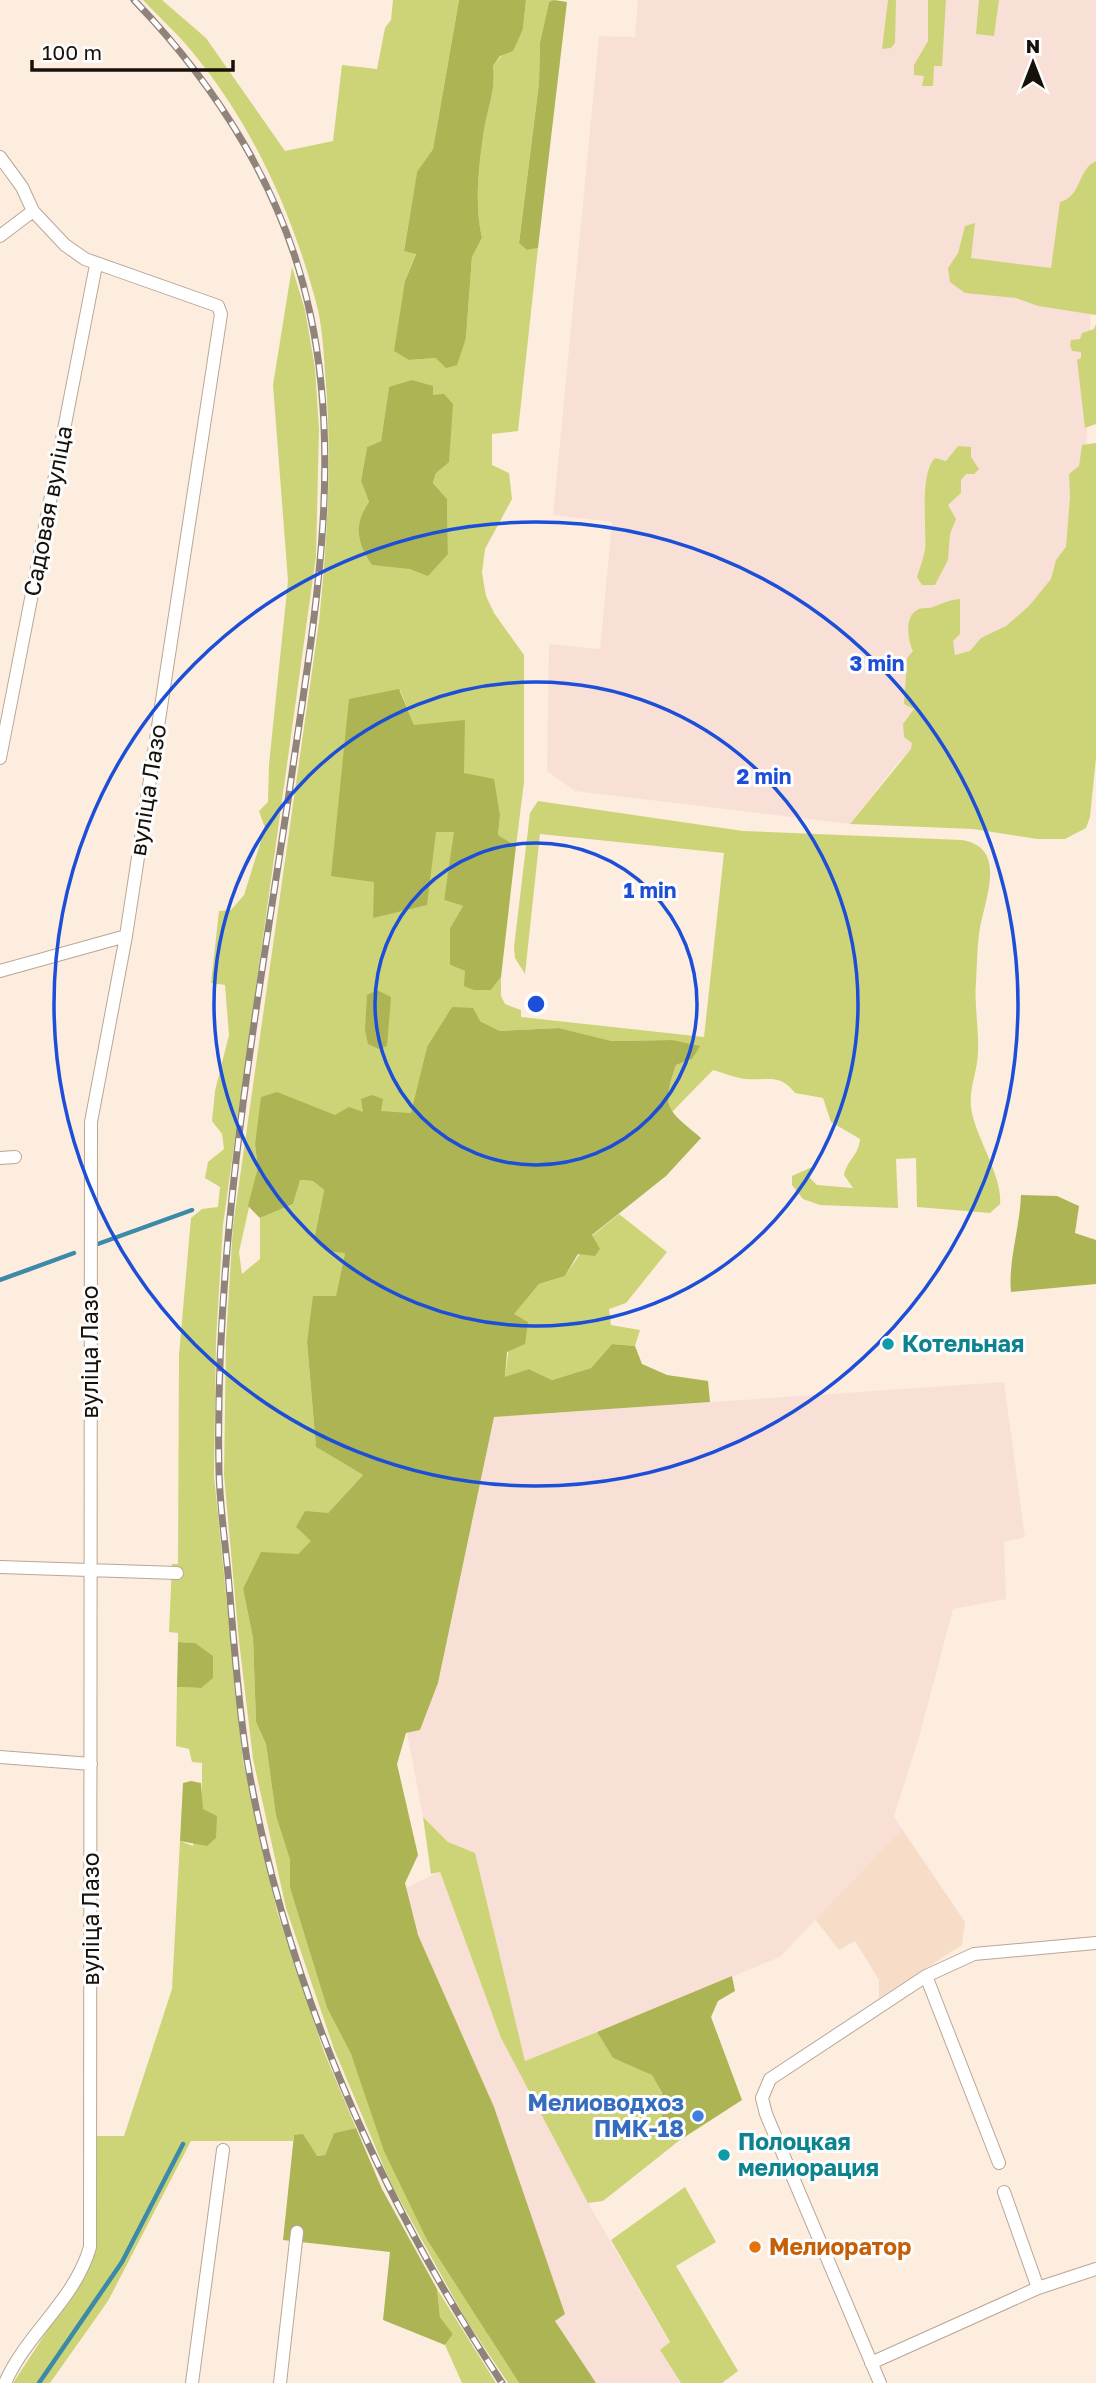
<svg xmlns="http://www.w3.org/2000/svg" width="1096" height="2383" font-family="'Golos Text',sans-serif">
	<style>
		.built { fill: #f7ddc7 }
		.industrial { fill: #f9e0d7 }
		.green { fill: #cdd477; fill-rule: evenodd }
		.forest { fill: #adb453 }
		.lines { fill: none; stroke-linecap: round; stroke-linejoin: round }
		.stream { stroke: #3c89a8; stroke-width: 4.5 }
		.street-casing { stroke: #b9a696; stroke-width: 14 }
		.street { stroke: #fff; stroke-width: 12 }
		.rail-casing { stroke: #90847a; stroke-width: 7 }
		.rail { stroke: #fdfdfd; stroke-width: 4.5; stroke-dasharray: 13; stroke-linecap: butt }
		.ring { fill: none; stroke: #1d4ed8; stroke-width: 3.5 }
		.culture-dot { fill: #0f9aa8; stroke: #fdfdfd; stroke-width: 2.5 }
		.shop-dot { fill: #3f7fe0; stroke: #fdfdfd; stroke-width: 2.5 }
		.food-dot { fill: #e8710a; stroke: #fdfdfd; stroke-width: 2.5 }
		.labels { text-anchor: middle; stroke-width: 6; stroke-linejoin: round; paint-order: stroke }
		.street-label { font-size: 23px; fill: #17110b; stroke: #fdfdfd }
		.culture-label { font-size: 23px; font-weight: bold; fill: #0d838f; stroke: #fdfdfd; text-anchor: start }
		.shop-label { font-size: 23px; font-weight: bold; fill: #366cbe; stroke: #fdfdfd; text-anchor: end }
		.food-label { font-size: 23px; font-weight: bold; fill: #c56008; stroke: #fdfdfd; text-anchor: start }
		.centre { fill: #1d4ed8; stroke: #fdfdfd; stroke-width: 3.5 }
		.ring-label { font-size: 21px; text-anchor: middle; font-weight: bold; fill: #1d4ed8; stroke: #fdfdfd; stroke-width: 6; stroke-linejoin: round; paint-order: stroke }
	</style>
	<rect width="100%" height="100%" fill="#fdeddf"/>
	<path class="built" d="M902,1829L965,1922L962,1945L879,1998V1980L855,1941L839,1950L815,1919Z"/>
	<path class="industrial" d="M638,0H1096V157L1082,579L895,766L850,824L575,791L547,771L549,644L600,649L612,522L553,515L599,36L635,37Z
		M1004,1382L1025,1537L1004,1542L1006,1599L953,1609L920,1734L894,1816L902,1829L780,1957L525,2061L475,1854L448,1842L423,1817L407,1733L420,1730L438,1683L494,1417Z
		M440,1872L501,2038L588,2203L670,2343L660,2350L681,2383H596L555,2321L565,2314L494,2107L418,1935L403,1889Z"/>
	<path class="green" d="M143,0H162L206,38L285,151L333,141L342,65L377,69L385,28L391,20L393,0H459L433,149L417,173L404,250L416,253L405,281L409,360L436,358L466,339L472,257L482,238C474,204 479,165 484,130C488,108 496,89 493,66L523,29L526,0H554L549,2L540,42L539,83L519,242L527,250L538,248L518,431L492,434V465L509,473L512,499L485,549L482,573L486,596L494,613L524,655V782L516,846L498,835L500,816L464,773L414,725L400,690L374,882V918L436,832H455L444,900L463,906L450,928V965L465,971L491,990L501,977V996L505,1004L521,1010V1017L704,1037L724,853L540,834L525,974L515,958L514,947L530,813L538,801L743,831L962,840C1010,848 983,902 979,934C977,950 977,966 976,982C974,1005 979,1028 978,1051C978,1073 967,1090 972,1113C978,1141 1003,1178 1000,1204L990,1213L917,1207L916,1158L896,1159L898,1208L820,1205L803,1199L792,1185V1176L812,1167L810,1178L817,1185L853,1188L844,1175C847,1160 859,1155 860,1139L831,1122L823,1098L795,1093C780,1073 768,1081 746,1079C735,1078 724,1073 713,1070L671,1113L666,1091L676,1065L692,1059L672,1040L612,1041L559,1028L500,1031L480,1021L427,1047L412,1113L363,1112L335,1116L277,1093L255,1145L258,1167L239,1252L242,1274L260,1259V1218L293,1204L299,1180L313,1181L324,1190L314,1240L345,1253L336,1297L314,1296L307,1342L316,1447L363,1475L328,1513L312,1541L298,1554L243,1589L253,1638L256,1722L266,1744L276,1816L290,1860V1888L327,2008L351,2054L427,2240L519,2383H508L466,2320L391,2184L334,2049L286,1908L253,1759L239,1641L224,1475L226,1340L233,1226L319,622C327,542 332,464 326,384C324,360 323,333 318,310C295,219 254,127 194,54C179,35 160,18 143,0ZM389,387L432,395L436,473L433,483L447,499L448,554L410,568L373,565C358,543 353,524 369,502L361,481L367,447L381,441Z
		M888,0H896L895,43L891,48L882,49Z
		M928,0H946L942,66H934L933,86H922L924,76L914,75V65L928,41Z
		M979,0H999L994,36L976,34Z
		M1096,161V315L1038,306L1016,298L965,293L950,282L948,268L958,253L965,226L975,223L971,258L1051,268L1060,202C1082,196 1077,170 1096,161Z
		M292,267L305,310L315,368L319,429L316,556L223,1225L216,1340L214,1476L243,1761L277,1911L324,2052L356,2128L334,2133L325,2155L316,2156L294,2135L293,2141H191L108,2301L50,2383H13L91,2264L95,2249L97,2136H124L172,1989L180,1841L193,1846L202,1809V1763L192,1762L189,1749L176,1746L177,1687L201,1688L195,1643L178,1642V1633L169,1632L172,1564H178L179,1355L191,1218L202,1209L218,1207L220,1187L205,1178L208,1162L224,1149L222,1134L212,1121L215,1091L229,1035L225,985L211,983L219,911L231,910L244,895L265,828L259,811L268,802L269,764L288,581L273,385Z
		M1096,324V424L1085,428L1077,360L1081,358V352L1072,351L1070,345L1071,340L1080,339L1082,333L1094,329Z
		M1096,443V758L1090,817L1086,828L1065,839H1037L973,829L850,824L911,749L912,743L904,737L903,724L914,709L904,704L907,658L913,651C908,641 904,617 917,610C921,607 928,609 933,607C944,603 948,600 960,599V634L953,641L955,655L970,651L981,638L1006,626L1029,606L1051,579L1056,560L1066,547L1070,497L1069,474L1079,466L1082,445Z
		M958,446L971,447V457L979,469L974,474H966L961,480V493L948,505L956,519L950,534L948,560L935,585H922L917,577C920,568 923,559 925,550C927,528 919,474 935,458L946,461Z
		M619,1214L667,1252L626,1303L609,1309L611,1325L640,1330L635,1346L612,1344L591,1368L552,1380L529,1369L505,1378L513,1314L539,1284L565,1276L592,1236Z
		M423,1817L448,1842L475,1853L525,2061L597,2032L613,2058L652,2074L662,2094V2118L670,2136L680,2140L603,2201L588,2203L501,2038L440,1872L431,1874Z
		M685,2187L716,2242L676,2266L738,2371L722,2383H681L660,2350L670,2342L611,2240Z
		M437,2289L496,2383H462L445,2345L453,2334L440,2317Z"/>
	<path class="forest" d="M459,0H526L523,29L513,51L500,56L493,66C496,89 488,108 484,130C479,165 474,204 482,238L472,257L466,338L457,365L446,368L436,358L409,360L394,351L405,281L416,254L404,251L417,172L433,149Z
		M554,0L567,2L538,248L527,250L519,243L539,83L540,42L549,2Z
		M412,380L433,386V395L444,394L453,404L449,462L436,473L433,483L447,499L448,554L428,576L410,569L372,565C357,543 353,524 369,502L361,481L367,447L381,441L389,387Z
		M399,689L414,725L465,720L464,773L494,779L500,816L498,835L516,846L501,977L491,990H474L464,986L465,971L450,965V928L463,906L444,900L454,832H436L427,905L373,918L374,882L331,876L349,699Z
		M377,990L391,997L387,1046L379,1049L368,1044L365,1030L367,995Z
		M452,1007L473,1008L480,1021L500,1031L559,1028L612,1041L672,1040L700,1046L692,1059L676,1065C660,1109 668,1110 701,1138L666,1176L592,1235L600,1249L595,1256L578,1254L565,1276L539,1284L514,1314L528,1322L525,1344L507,1352L505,1377L529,1369L552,1380L591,1368L612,1344L635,1346L642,1364L667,1375L708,1381L710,1402L494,1417L438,1683L420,1730L406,1733L397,1764L418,1855L405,1883L418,1935L494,2107L565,2314L555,2321L596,2383H519L427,2240L384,2151L351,2054L327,2008L290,1888V1860L276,1816L266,1744L256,1722L253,1638L243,1589L261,1552L298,1554L311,1541L296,1527L305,1511L328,1513L363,1475L316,1447L307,1342L313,1296H336L345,1253L326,1251L314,1240L324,1190L313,1181L300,1180L293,1204L260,1218L248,1206L258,1167L255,1145L261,1097L277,1092L335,1115L349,1107L363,1112L361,1099L372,1095L383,1099L381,1111L411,1113L427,1047Z
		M1021,1195L1057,1196L1079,1206L1075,1233L1096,1240V1284L1011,1292C1008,1261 1020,1227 1021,1195Z
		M178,1642L195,1643L213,1656V1678L201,1688L177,1687Z
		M191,1781L201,1783L203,1809L217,1816L216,1838L207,1846L180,1841L183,1783Z
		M732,1976L735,1991L718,2001L711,2017L742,2100L680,2140L670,2136L662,2118V2093L652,2075L613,2058L597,2032Z
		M356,2128L382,2189L437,2289L440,2317L453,2334L445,2345L383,2320L390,2252L283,2240L294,2135L303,2134L317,2156L325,2155L334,2133Z"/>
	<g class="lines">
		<path class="stream" d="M95,1245L192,1210
			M0,1280L74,1253
			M39,2383L122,2262L183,2144"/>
		<g class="street-casing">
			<path id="street" d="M0,157L22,187L33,211L65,245L85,259L218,306L221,314L126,936L91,1122L90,2247C75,2300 26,2334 5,2383
				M0,236L33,211
				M0,758L96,265
				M0,971L126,936
				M0,1158L15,1157
				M0,1567L177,1573
				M0,1757L91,1764
				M926,1976L999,2163
				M1004,2192L1038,2288
				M871,2363L1038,2288L1096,2269
				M192,2383L223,2150
				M280,2383L297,2232
				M880,2383L766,2114L762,2098L770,2079L926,1976L974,1954L1096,1943"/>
		</g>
		<use href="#street" class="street"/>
		<g class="rail-casing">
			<path id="rail" d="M134,0C218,87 285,193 310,313C344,469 312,631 290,787C256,1014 214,1242 219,1472C220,1510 226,1548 229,1585C234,1643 238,1702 247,1760C285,1982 378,2196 502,2383"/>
		</g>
		<use href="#rail" class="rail"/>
	</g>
	<g class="ring">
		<circle cx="536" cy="1004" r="161"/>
		<circle cx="536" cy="1004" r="322"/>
		<circle cx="536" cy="1004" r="482"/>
	</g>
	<g class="culture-dot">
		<circle cx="888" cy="1344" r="7"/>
		<circle cx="724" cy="2155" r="7"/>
	</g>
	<circle class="shop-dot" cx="698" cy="2116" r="7"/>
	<circle class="food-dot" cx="755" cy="2247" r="7"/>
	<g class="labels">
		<g class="street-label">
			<text transform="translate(48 511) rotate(-79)" y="8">Садовая вуліца</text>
			<text transform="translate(148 790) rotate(-81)" y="8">вуліца Лазо</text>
			<text transform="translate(90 1352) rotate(-90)" y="8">вуліца Лазо</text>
			<text transform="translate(91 1919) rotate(-90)" y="8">вуліца Лазо</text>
		</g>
		<g class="culture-label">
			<text x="902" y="1352">Котельная</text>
			<text x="738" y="2150">Полоцкая<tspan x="738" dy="26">мелиорация</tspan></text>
		</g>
		<g class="shop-label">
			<text x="684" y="2111">Мелиоводхоз<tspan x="684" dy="26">ПМК-18</tspan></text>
		</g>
		<g class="food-label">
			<text x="769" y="2255">Мелиоратор</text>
		</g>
	</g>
	<circle cx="536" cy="1004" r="10" class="centre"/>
	<g class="ring-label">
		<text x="877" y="671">3 min</text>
		<text x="764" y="784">2 min</text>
		<text x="650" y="898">1 min</text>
	</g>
	<g transform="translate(1033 63)" stroke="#fdfdfd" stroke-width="5" paint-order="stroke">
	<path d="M0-5L12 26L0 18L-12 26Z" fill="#17110b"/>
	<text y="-10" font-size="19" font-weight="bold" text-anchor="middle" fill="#17110b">N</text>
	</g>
	<path d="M32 60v10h201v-10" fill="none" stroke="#17110b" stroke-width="3.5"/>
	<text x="42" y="60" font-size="21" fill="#17110b" stroke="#fdfdfd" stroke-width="5" paint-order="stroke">100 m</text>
</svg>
